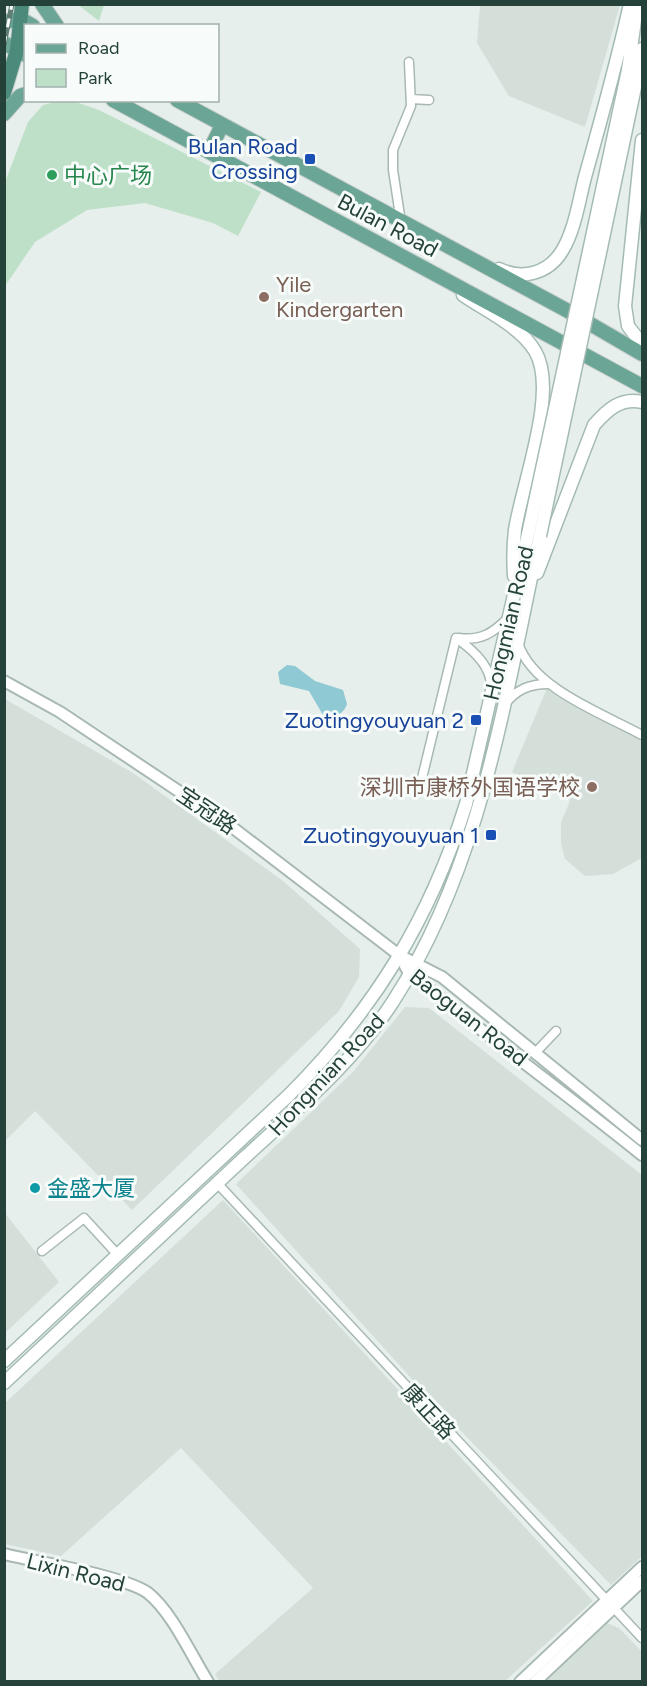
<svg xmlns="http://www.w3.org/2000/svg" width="647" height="1686" font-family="Figtree,'Noto Sans SC',sans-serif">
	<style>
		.built { fill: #d4dfda }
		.green { fill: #bfe0c8 }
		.water { fill: #8ec9d4 }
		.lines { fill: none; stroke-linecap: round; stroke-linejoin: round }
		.minor-casing { stroke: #a8b8b2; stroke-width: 11 }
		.tertiary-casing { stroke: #a8b8b2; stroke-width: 14 }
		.secondary-casing { stroke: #a4bbb3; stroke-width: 15 }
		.primary-casing { stroke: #c2cac8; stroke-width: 16 }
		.trunk-casing { stroke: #c2cac8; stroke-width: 16 }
		.minor { stroke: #fff; stroke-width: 8 }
		.tertiary { stroke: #fff; stroke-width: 10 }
		.secondary { stroke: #fff; stroke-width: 12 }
		.primary { stroke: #6aa596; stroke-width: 14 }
		.trunk { stroke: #4c8a7c; stroke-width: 14 }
		.rail-casing { stroke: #5f7d75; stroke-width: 5 }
		.rail { stroke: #f7fbf9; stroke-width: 3; stroke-dasharray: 9; stroke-linecap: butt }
		.secondary-bridge-casing { stroke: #a4bbb3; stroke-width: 15; stroke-linecap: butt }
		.secondary-bridge { stroke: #fff; stroke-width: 12 }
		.transit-dot { fill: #1a4fb4; stroke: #f7fbf9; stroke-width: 2 }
		.leisure-dot { fill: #2e9e5b; stroke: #f7fbf9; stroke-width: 2 }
		.education-dot { fill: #8d6e63; stroke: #f7fbf9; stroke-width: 2 }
		.culture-dot { fill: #0f9aa8; stroke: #f7fbf9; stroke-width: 2 }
		.labels { text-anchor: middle; stroke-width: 6; stroke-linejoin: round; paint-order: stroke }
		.transit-label { font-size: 22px; fill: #164399; stroke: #f7fbf9; text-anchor: end }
		.leisure-label { font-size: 22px; fill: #27864d; stroke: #f7fbf9; text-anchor: start }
		.street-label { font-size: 22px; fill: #24423a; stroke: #f7fbf9 }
		.education-label { font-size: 22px; fill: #785e54; stroke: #f7fbf9; text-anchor: start }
		.culture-label { font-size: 22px; fill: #0d838f; stroke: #f7fbf9; text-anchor: start }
	</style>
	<rect width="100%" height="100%" fill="#e6efeb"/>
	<path class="built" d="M480,5H620L585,127L509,96L477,43Z
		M547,688L642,741V858L613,874L585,876L565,859L561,843V822L570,801L512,772Z
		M5,699L133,773L283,881L360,949L359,977L339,1011L132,1210L35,1111L5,1141Z
		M405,1007L429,1008L642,1175V1556L611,1585L428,1397L236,1184L353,1072Z
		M223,1200L593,1601L505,1681H219L215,1674L313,1588L181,1448L61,1556L5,1544V1403Z
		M5,1213L59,1282L5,1333Z
		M607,1623L619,1628L642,1652V1681H546Z"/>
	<path class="green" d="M79,5H104L99,21L81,7Z
		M59,101H73L99,110L261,192L238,236L213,223L145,203L87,210L35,242L5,286V182L28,122L43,105Z"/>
	<path class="water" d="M287,665L295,666L315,681L343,690L347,704C343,715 334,719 323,715L309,691L280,684L278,672Z"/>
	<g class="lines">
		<g class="minor-casing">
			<path id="minor" d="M411,99L429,100
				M401,222L393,170V150L411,106L409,62
				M456,638C472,649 491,665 491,686
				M459,638C481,641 493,633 508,618
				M518,643C533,689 602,713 642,735
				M505,704C517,689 530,684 548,684
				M422,778L456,638
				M536,1052L556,1031
				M217,1183L642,1638
				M42,1251L84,1218L118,1255"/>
		</g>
		<g class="tertiary-casing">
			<path id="tertiary" d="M4,681L60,712L228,824L399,955L442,977L642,1140
				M405,966L409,973C486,1035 565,1093 642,1155
				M4,1554C36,1562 125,1576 148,1593C172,1612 191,1655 208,1682
				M520,1682L642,1567
				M535,1682L642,1581"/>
		</g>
		<g class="secondary-casing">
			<path id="secondary" d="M628,70L637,6
				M638,73L642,49
				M642,140L625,306L628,326L642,344
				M499,269C522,280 548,274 562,251C575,230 579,200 585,177C601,120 617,62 630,4
				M463,295C486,311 520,326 535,351C559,391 522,484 515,530C513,546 513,560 514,576
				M537,573L594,425C607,410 621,397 642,402
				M4,1361L289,1095C374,1010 430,919 466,804L528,534
				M4,1383C84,1308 164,1233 244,1158C296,1110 355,1061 394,1000C483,862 505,694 540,536"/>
		</g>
		<g class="primary-casing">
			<path id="primary" d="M42,4L57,26
				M4,22L21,19L33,26
				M4,43L26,55
				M113,100L642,386
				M177,100L568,311L642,354
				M4,114L20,96L26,94
				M209,152L222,125"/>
		</g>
		<g class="trunk-casing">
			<path id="trunk" d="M4,93L17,50L22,4"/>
		</g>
		<use href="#minor" class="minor"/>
		<use href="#tertiary" class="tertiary"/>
		<use href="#secondary" class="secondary"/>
		<use href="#primary" class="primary"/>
		<use href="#trunk" class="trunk"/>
		<g class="rail-casing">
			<path id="rail" d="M4,45L12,4"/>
		</g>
		<use href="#rail" class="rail"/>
		<g class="secondary-bridge-casing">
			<path id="secondary-bridge" d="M528,534L628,70
				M540,536L638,73"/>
		</g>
		<use href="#secondary-bridge" class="secondary-bridge"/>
	</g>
	<g class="transit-dot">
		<rect x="304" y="153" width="12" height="12" rx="3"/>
		<rect x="470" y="714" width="12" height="12" rx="3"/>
		<rect x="485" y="829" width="12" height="12" rx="3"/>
	</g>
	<circle class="leisure-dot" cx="52" cy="175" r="6"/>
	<g class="education-dot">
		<circle cx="264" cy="297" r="6"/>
		<circle cx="592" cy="787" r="6"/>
	</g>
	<circle class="culture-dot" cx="35" cy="1188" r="6"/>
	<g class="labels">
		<g class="transit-label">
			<text x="298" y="154">Bulan Road<tspan x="298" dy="25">Crossing</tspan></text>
			<text x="464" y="728">Zuotingyouyuan 2</text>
			<text x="479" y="843">Zuotingyouyuan 1</text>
		</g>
		<g class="leisure-label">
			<text x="64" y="183">中心广场</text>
		</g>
		<g class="street-label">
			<text transform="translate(388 225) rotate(28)" y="8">Bulan Road</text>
			<text transform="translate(508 623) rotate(-77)" y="8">Hongmian Road</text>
			<text transform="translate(207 810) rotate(34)" y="8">宝冠路</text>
			<text transform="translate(469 1017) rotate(38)" y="8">Baoguan Road</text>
			<text transform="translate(326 1074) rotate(-47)" y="8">Hongmian Road</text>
			<text transform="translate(429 1411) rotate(47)" y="8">康正路</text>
			<text transform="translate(76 1572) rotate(14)" y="8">Lixin Road</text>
		</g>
		<g class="education-label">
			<text x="276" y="292">Yile<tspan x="276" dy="25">Kindergarten</tspan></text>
			<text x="580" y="795" text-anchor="end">深圳市康桥外国语学校</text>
		</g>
		<g class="culture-label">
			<text x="47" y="1196">金盛大厦</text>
		</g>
	</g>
	<rect width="647" height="1686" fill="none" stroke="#24423a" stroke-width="12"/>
	<rect x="24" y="24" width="195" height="78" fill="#f7fbf9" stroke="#a3b1ad" stroke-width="1.5"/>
	<rect x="36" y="44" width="30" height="9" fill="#6aa596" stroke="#a3b1ad" stroke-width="1.5"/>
	<text x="78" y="54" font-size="18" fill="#24423a">Road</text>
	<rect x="36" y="69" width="30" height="18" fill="#bfe0c8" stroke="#a3b1ad" stroke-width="1.5"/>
	<text x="78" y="84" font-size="18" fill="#24423a">Park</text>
</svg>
